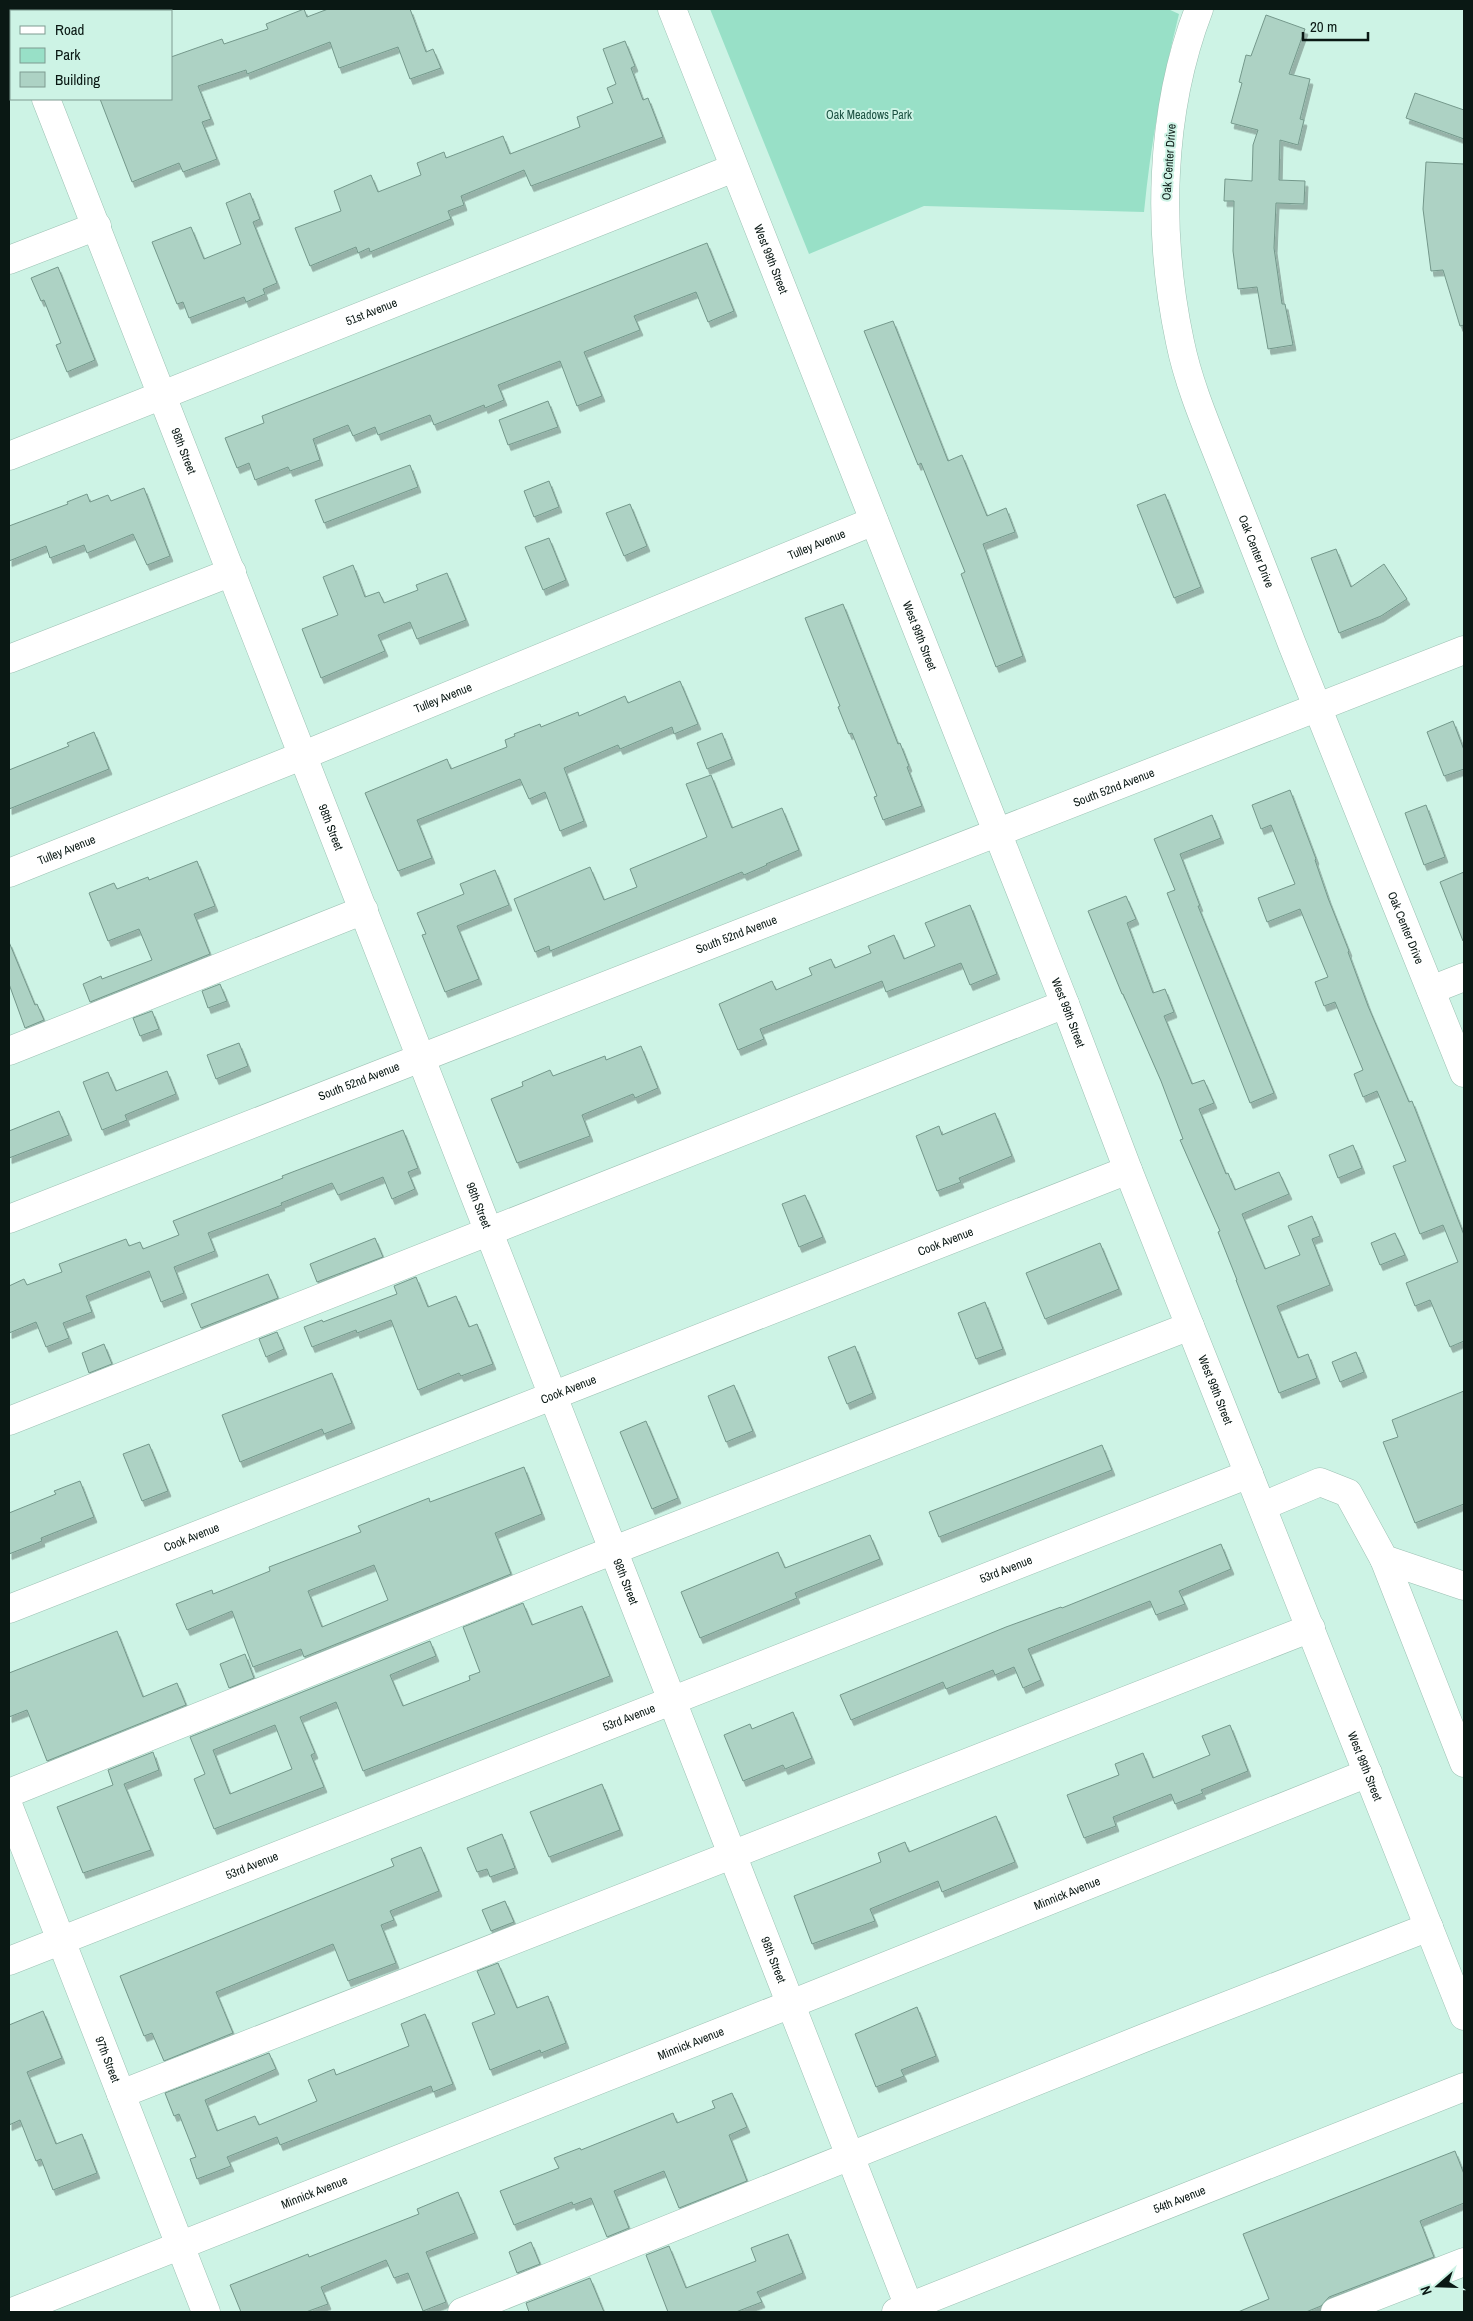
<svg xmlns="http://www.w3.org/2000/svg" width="1473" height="2321" font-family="'Archivo Narrow',sans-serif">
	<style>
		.green { fill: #98e0c7 }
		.building { fill: #add2c4; stroke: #74988b; fill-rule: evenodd; filter: url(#shadow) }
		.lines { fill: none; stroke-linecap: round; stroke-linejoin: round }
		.minor-casing { stroke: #9cc1b3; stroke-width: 29 }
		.minor { stroke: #fff; stroke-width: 28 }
		.labels { text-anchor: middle; stroke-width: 4; stroke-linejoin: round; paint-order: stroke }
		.park-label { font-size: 12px; fill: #1b5041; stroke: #cdf3e5 }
		.street-label { font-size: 12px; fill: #0a1814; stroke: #cdf3e5 }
	</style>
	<defs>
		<filter id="shadow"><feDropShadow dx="3" dy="5.5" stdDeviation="0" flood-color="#0004"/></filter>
	</defs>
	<rect width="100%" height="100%" fill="#cdf3e5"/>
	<path class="green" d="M710,9H1168L1179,14C1162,82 1151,142 1144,212L924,206L809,254Z"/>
	<path class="building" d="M304,9L307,17L328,9H410L426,52L433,49L441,68L410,79L398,47L339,68L330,42L247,74L246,70L198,86L211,119L202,122L217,159L183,172L179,163L132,182L100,99H171V57L222,39L224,44L268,29L266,24Z
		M1266,15L1305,29L1289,74L1310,79L1300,119L1304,120L1298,145L1280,140L1279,180L1305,181L1304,204L1276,203L1274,248L1282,304H1285L1293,345L1268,349L1257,287L1238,289L1233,251L1234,201H1224L1225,179L1252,181L1253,145L1258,130L1231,123L1242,83L1239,82L1246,55L1251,56Z
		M625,41L635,66L631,68L643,100L648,98L663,137L531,186L524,170L461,196L464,205L448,211L451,219L370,252L369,248L358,253L356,247L310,266L295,228L341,211L334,191L371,175L378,192L421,175L417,163L444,152L446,158L503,136L510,154L580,127L577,117L613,103L607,88L616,84L603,49Z
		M1415,93L1464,110V139L1406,118Z
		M1426,162L1464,164V325L1460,326L1443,270L1431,271L1423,209Z
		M250,193L260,219L253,222L277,283L263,289L265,294L246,302L244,297L189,318L183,302L177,304L152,242L191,227L204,259L241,244L226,203Z
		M707,243L734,311L708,322L696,292L634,316L640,330L584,352L602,396L577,406L560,361L498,385L504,400L485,408L484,405L434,425L430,415L378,435L375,427L353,436L348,425L313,439L320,460L290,471L288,467L255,480L249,463L237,468L225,438L264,423L262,416Z
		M58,267L95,360L67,372L56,345L61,343L44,300L41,301L31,278Z
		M893,321L948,461L962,455L987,516L1006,508L1015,532L983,544L1023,656L996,667L961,574L965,572L921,463L918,465L864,331Z
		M548,401L558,427L508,445L499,420Z
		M410,465L418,487L324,523L315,500Z
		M549,481L559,507L534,517L524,491Z
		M144,488L170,556L147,565L133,534L87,553L84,545L50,558L46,546L9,561V526L68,504L67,502L87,494L90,502L108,495L111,501Z
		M1165,494L1201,587L1174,598L1137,505Z
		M630,504L647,546L624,556L606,513Z
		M549,538L566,580L543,590L525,547Z
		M1336,549L1351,587L1384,564L1407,599L1381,616L1339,633L1311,558Z
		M353,565L365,597L379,592L384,603L418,590L416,585L447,573L466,620L417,639L410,622L378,635L385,651L321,678L302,629L338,615L323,577Z
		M843,604L898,744L900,743L909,766L907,767L922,806L883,820L874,797L877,796L852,733L849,734L838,707L840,706L805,618Z
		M680,681L698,724L674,734L672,727L620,749L618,745L564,768L584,821L560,831L545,792L529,799L520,779L417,820L432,858L398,871L365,793L447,759L451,769L507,747L505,740L515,736L514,734L540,724L541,727L578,712L579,716L625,696L628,703Z
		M1453,721L1464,750V769L1444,776L1427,732Z
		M94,732L109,769L9,809V770L69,746L67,743Z
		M722,733L732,759L707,769L697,743Z
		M711,775L732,828L782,808L799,850L766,864L767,865L744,875L742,872L550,951L549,946L535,952L514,899L590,867L604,900L637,887L630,869L707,837L686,784Z
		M1290,790L1316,859L1315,860L1328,898L1349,951L1348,952L1368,1006L1409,1102L1412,1101L1464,1235V1341L1450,1347L1430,1300L1415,1306L1406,1283L1458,1262L1443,1225L1420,1234L1393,1166L1406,1161L1377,1091L1363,1097L1354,1074L1363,1070L1335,1002L1324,1006L1315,982L1328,977L1300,909L1267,922L1258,898L1295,884L1271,825L1261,829L1252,805Z
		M1426,805L1445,857L1424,865L1405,813Z
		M1212,815L1221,838L1180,854L1200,906H1198L1274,1093L1250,1103L1167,893L1175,890L1154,839Z
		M197,861L215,906L194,914L210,954L90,1002L83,984L101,976L102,979L152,960L139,929L108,941L89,893L114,883L117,889L148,877L149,880Z
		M495,870L509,905L457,926L479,979L445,992L422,935L426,934L417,913L464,894L460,884Z
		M1464,872V941H1463L1440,882Z
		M1126,896L1136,919L1127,923L1153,993L1165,989L1174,1012L1164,1016L1192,1084L1204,1080L1214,1103L1199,1109L1226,1174L1228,1173L1235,1190L1279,1172L1289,1194L1242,1214L1265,1269L1300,1255L1288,1226L1312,1216L1320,1236L1312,1239L1330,1285L1277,1306L1298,1358L1308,1354L1317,1378L1279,1393L1236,1280H1237L1218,1232L1220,1231L1180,1140L1183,1139L1161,1081L1123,994H1122L1088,911Z
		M970,905L997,974L970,985L961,963L886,992L882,981L760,1029L764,1039L738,1050L719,1004L772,981L776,990L812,975L809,968L831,959L835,968L871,953L868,946L894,935L904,959L935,946L925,923Z
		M9,942L35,1005L37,1004L44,1020L25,1028L9,984Z
		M220,984L227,1001L208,1008L202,991Z
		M152,1011L159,1029L140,1036L133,1018Z
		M239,1043L248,1066L216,1079L207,1055Z
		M641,1046L658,1088L635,1098L633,1094L582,1115L590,1136L517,1163L491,1099L523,1086L522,1082L550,1070L553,1076L605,1056L606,1060Z
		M167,1071L176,1094L125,1115L127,1120L102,1130L83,1082L108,1072L116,1091Z
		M59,1111L69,1135L9,1158V1131Z
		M995,1113L1012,1156L959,1178L961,1182L937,1191L916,1136L939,1126L942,1135Z
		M403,1130L418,1168L408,1172L415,1189L392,1199L383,1177L338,1195L332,1183L281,1203L282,1205L208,1233L215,1251L174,1267L184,1293L161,1302L149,1271L86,1296L92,1312L63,1323L69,1338L46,1347L36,1322L9,1333V1286L24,1279L27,1285L62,1272L59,1264L126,1239L129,1246L140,1242L143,1249L179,1235L173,1221L283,1178L282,1176Z
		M1353,1145L1362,1168L1338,1178L1329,1155Z
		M805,1195L823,1237L799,1247L782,1204Z
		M1395,1233L1405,1255L1380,1265L1371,1243Z
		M375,1238L383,1257L317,1282L310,1264Z
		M1100,1243L1119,1289L1045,1319L1026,1273Z
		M268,1274L278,1298L201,1328L191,1304Z
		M416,1277L428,1307L456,1296L469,1327L477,1324L493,1364L461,1376L459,1373L418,1390L391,1320L357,1333L356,1330L312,1347L304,1327L322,1320L323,1322L397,1294L394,1286Z
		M985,1302L1003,1349L976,1359L958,1313Z
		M277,1332L284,1349L266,1357L259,1339Z
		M104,1344L112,1364L89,1373L82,1353Z
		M855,1346L873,1393L847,1404L828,1357Z
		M1356,1352L1364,1372L1340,1382L1332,1362Z
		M332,1373L352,1423L324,1434L322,1429L240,1462L222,1415Z
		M734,1385L753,1431L726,1442L708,1396Z
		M1464,1391V1504L1415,1523L1383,1442L1398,1437L1392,1420Z
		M646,1421L678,1498L652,1509L620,1432Z
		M149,1444L168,1491L142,1501L123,1454Z
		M1102,1445L1112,1470L939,1537L929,1512Z
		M524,1467L542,1514L495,1533L511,1574L304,1657L301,1649L253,1667L232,1611L187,1630L176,1604L212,1590L213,1594L270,1571L269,1567L361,1532L358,1526L396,1511L429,1498L430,1502ZM374,1565L388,1600L322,1627L308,1591Z
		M80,1481L94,1517L41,1538L42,1541L9,1554V1513L56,1494L54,1491Z
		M870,1535L880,1559L795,1593L797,1598L700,1638L681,1592L778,1552L785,1568Z
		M1221,1544L1231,1569L1179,1591L1185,1604L1156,1615L1150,1601L1028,1649L1041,1680L1023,1688L1014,1667L995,1675L993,1670L946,1689L943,1682L851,1720L840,1695L1006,1627L1061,1607L1062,1608Z
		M523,1603L532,1625L582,1606L610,1676L363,1771L336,1702L300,1717L315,1753L311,1755L324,1787L214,1829L194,1779L205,1774L190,1737L430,1641L436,1656L390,1675L403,1706L470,1680L469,1676L480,1672L463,1627ZM275,1725L292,1769L230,1794L213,1750Z
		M117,1631L143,1697L177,1683L186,1705L47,1761L27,1710L9,1717V1673Z
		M245,1654L254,1678L229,1688L220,1664Z
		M793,1712L812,1758L785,1769L783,1765L743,1781L724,1735L750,1724L752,1729Z
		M1230,1725L1248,1771L1201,1790L1203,1793L1175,1804L1171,1794L1113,1817L1116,1826L1084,1838L1067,1795L1119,1775L1115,1764L1143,1753L1153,1778L1210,1755L1202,1736Z
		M153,1752L159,1770L124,1784L151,1850L83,1873L57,1807L113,1785L108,1770Z
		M602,1784L620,1830L549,1857L530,1812Z
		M996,1816L1015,1862L942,1892L938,1881L870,1909L875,1921L812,1944L794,1896L881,1862L878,1853L905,1842L909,1852Z
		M502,1834L515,1868L490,1877L487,1869L477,1872L467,1848Z
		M421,1847L439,1891L390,1911L394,1920L381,1925L396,1963L348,1981L333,1944L216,1992L233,2033L164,2061L152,2033L144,2036L120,1976L394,1866L391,1859Z
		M505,1901L514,1922L491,1931L482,1910Z
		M498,1963L517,2008L548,1996L566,2043L541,2053L540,2050L490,2070L472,2023L495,2014L477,1971Z
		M917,2007L936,2056L901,2070L904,2076L876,2087L855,2034Z
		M43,2011L62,2058L27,2072L56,2144L82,2134L97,2173L53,2190L41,2159L36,2161L20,2120L9,2125V2025Z
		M425,2014L453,2084L433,2092L431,2086L280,2145L277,2137L227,2157L231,2166L197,2179L190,2159L196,2157L179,2114L174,2116L165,2093L269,2053L276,2069L205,2100L217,2131L255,2116L259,2125L317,2101L308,2080L334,2069L336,2075L409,2046L401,2024Z
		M732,2093L747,2127L729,2135L747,2181L679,2208L664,2171L614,2191L629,2228L607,2237L591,2198L573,2205L572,2202L514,2225L500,2191L559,2168L554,2158L580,2148L581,2150L673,2113L677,2123L715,2108L712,2101Z
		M1455,2151L1464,2174V2203L1420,2221L1434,2257L1329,2297L1321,2306L1306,2312H1238L1269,2299L1243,2234Z
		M458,2192L475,2233L426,2252L446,2302L423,2311L408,2273L394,2278L386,2260L321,2287L328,2304L306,2312H241L230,2285L308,2254L309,2257L419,2214L417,2209Z
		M788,2234L803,2273L757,2292L762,2302L736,2312H668L646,2255L669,2246L686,2288L756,2261L751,2248Z
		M531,2242L540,2264L517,2273L509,2252Z
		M590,2278L604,2312H529L526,2303Z"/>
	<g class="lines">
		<g class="minor-casing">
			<g id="minor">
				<path d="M11,9V11"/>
				<path id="s1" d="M672,9L1065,1004L1128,1170L1464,2016"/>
				<path id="s2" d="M1199,9C1159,113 1157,234 1180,342C1189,386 1208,429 1224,470C1247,528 1270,586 1292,644C1348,787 1407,930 1464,1073"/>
				<path d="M128,11L135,9"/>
				<path d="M9,59L11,58"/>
				<path id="s3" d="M46,99L911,2312"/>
				<path d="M9,260L97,226"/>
				<path id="s4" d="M9,456L734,168"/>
				<path d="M9,659L232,572"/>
				<path id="s5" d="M9,873L304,755L874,521"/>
				<path d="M1431,990L1464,977"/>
				<path d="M9,1051L364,910"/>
				<path id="s6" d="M9,1219C493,1027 980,842 1464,650"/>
				<path d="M9,1421L1065,1004"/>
				<path d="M1263,1506L1320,1482L1348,1493L1384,1559L1464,1586"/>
				<path d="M1384,1559L1464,1763"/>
				<path id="s7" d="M9,1609L1128,1170"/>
				<path d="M9,1793L586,1561L1190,1326"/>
				<path id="s8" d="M9,1807L206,2312"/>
				<path id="s9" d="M9,1961L1249,1474"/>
				<path d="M121,2094L1311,1628"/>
				<path id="s10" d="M12,2312L791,2004L1368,1773"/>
				<path d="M462,2312L1144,2038L1429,1927"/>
				<path id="s11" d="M896,2312L1464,2087"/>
				<path d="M1335,2312L1464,2262"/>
			</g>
		</g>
		<use href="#minor" class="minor"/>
	</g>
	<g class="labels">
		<g class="park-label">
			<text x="869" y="119">Oak Meadows Park</text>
		</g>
		<g class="street-label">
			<text transform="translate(1169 162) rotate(-86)" y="4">Oak Center Drive</text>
			<text dy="4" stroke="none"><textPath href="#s1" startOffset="269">West 99th Street</textPath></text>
			<text dy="4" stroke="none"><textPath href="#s4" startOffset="390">51st Avenue</textPath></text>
			<text dy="4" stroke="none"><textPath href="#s3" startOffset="378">98th Street</textPath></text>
			<text dy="4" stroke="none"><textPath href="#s5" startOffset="872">Tulley Avenue</textPath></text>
			<text dy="4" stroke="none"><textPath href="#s2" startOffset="561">Oak Center Drive</textPath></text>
			<text dy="4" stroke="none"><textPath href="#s1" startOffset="674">West 99th Street</textPath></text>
			<text dy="4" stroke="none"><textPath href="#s5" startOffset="468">Tulley Avenue</textPath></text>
			<text dy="4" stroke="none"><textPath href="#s6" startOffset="1186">South 52nd Avenue</textPath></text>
			<text dy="4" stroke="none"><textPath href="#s3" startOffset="782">98th Street</textPath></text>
			<text dy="4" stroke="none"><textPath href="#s5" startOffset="62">Tulley Avenue</textPath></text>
			<text dy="4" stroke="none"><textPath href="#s2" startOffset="966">Oak Center Drive</textPath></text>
			<text dy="4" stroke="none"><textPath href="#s6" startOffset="781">South 52nd Avenue</textPath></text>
			<text dy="4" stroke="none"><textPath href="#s1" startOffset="1079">West 99th Street</textPath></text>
			<text dy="4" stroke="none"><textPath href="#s6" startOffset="376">South 52nd Avenue</textPath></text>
			<text dy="4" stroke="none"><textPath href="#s3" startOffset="1188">98th Street</textPath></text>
			<text dy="4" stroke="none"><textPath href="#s7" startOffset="1006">Cook Avenue</textPath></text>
			<text dy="4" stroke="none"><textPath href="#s7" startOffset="601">Cook Avenue</textPath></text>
			<text dy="4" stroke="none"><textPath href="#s1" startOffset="1484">West 99th Street</textPath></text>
			<text dy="4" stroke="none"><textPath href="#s7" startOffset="196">Cook Avenue</textPath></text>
			<text dy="4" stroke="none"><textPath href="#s9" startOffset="1071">53rd Avenue</textPath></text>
			<text dy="4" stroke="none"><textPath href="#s3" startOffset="1592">98th Street</textPath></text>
			<text dy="4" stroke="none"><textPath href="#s9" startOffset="666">53rd Avenue</textPath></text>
			<text dy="4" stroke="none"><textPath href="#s1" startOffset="1889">West 99th Street</textPath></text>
			<text dy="4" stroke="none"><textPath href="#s9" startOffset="261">53rd Avenue</textPath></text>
			<text dy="4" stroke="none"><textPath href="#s10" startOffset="1135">Minnick Avenue</textPath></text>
			<text dy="4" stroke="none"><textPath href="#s3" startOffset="1998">98th Street</textPath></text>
			<text dy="4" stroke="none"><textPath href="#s10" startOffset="730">Minnick Avenue</textPath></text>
			<text dy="4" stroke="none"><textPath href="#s8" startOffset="271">97th Street</textPath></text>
			<text dy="4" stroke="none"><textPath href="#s10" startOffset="325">Minnick Avenue</textPath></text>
			<text dy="4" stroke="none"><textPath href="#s11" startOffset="305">54th Avenue</textPath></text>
		</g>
	</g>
	<rect width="1473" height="2321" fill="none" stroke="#0a1814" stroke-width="20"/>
	<rect x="10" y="10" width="162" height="90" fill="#cdf3e5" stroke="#7f9b91"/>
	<rect x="20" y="26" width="25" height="8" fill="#ffffff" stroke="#7f9b91"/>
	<text x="55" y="35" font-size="15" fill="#0a1814">Road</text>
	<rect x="20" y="48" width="25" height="15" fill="#98e0c7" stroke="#7f9b91"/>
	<text x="55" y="60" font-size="15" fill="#0a1814">Park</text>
	<rect x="20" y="72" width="25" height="15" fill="#add2c4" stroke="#7f9b91"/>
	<text x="55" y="85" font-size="15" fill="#0a1814">Building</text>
	<g transform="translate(1438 2286) rotate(250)" stroke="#cdf3e5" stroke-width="4" paint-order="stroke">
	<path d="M0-4L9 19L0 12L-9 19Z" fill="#0a1814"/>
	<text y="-8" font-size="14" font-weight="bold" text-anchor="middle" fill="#0a1814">N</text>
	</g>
	<path d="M1303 32v8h65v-8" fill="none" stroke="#0a1814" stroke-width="2.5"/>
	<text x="1310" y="32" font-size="15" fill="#0a1814" stroke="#cdf3e5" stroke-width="4" paint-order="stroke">20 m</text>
</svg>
